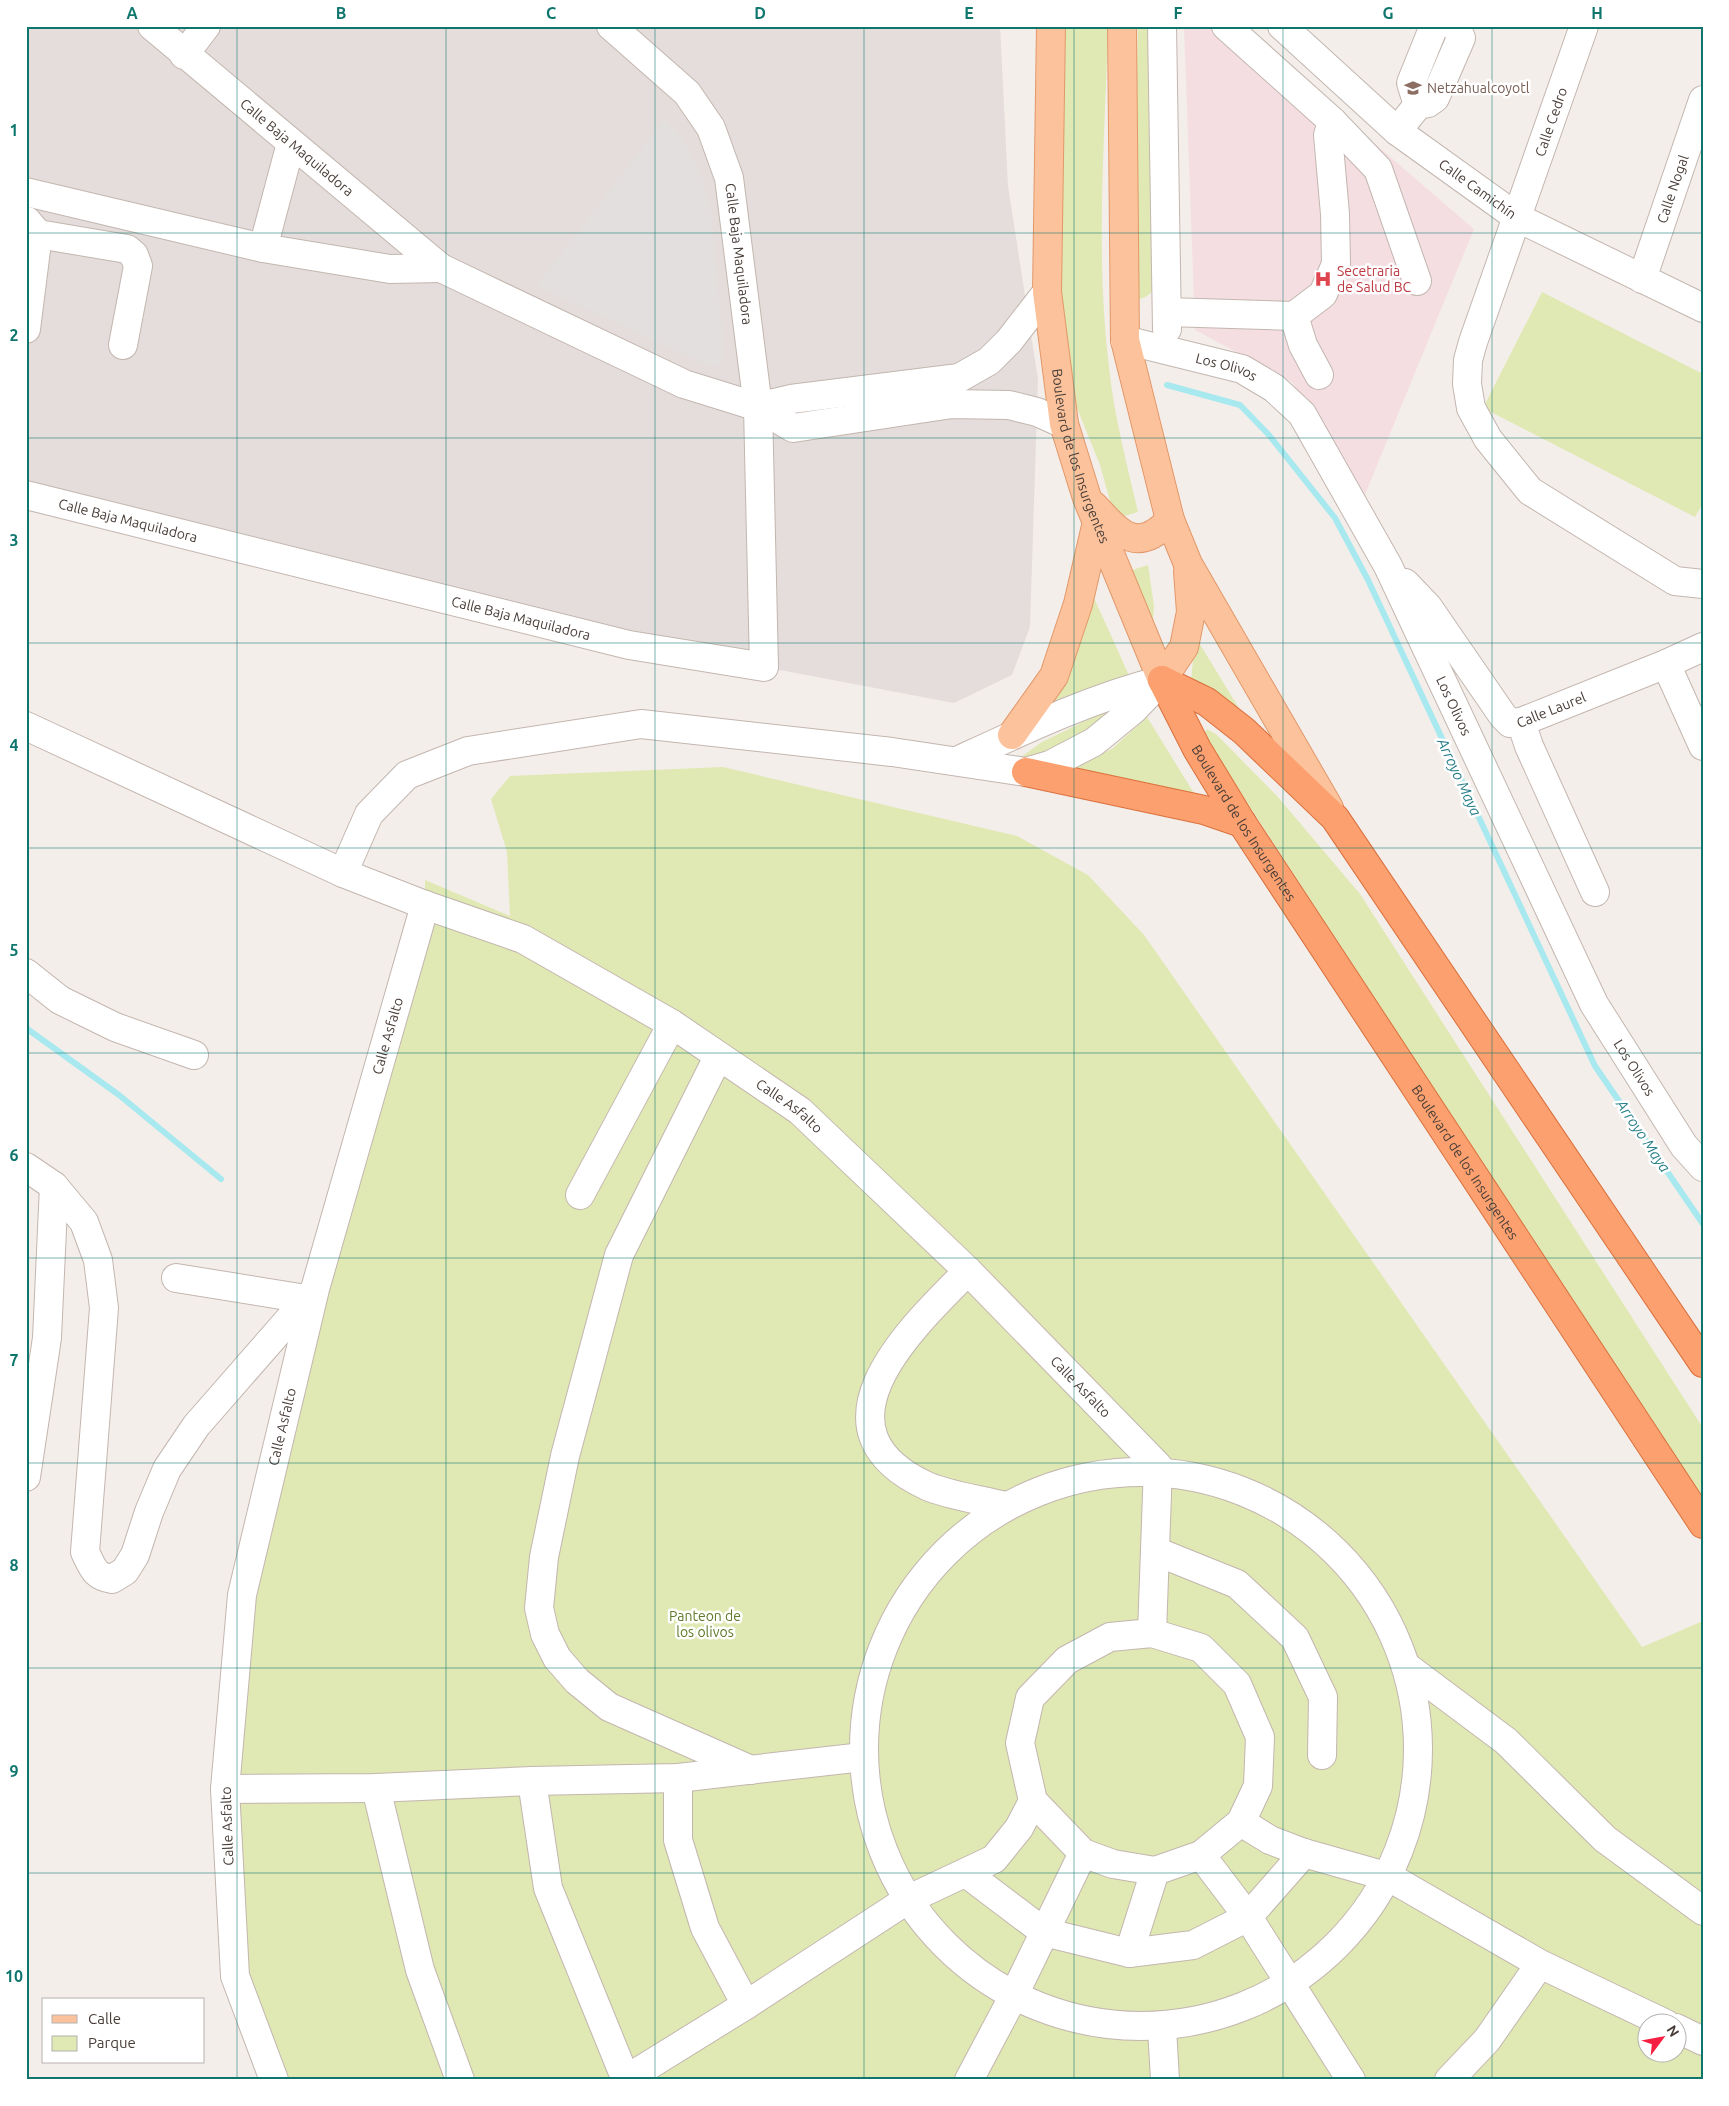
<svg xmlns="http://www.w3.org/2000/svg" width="1729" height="2106" font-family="Ubuntu,sans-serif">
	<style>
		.industrial { fill: #e4dddb }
		.medical { fill: #f4dee2 }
		.green { fill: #e0e8b3; fill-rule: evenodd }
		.parking { fill: #e3dfde }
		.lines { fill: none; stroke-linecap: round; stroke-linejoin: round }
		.stream { stroke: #a8e8ef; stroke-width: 6 }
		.minor-casing { stroke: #c3b6af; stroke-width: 30 }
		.major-casing { stroke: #e2986a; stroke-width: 30 }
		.highway-casing { stroke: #db703d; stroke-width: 30 }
		.minor { stroke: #fff; stroke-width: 28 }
		.major { stroke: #fcc29b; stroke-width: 28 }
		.highway { stroke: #fba06e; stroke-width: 28 }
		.grid { fill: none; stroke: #0f766e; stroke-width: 1; stroke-opacity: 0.55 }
		.labels { text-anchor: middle; stroke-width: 5; stroke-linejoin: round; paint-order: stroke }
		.education-label { font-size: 14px; fill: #785e54; stroke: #fff; text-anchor: start }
		.street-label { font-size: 14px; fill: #483d38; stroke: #fff }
		.health-label { font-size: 14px; fill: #be3a42; stroke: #fff; text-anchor: start }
		.park-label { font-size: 14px; fill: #617a2b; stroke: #fff }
		.water-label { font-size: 15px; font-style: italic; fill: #2a808a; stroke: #fff }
		.neatline { fill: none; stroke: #0f766e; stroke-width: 2 }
		.grid-label { font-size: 16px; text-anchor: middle; font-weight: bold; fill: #0f766e }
	</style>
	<rect width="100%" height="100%" fill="#f4eeea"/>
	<path class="industrial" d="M26,26H1000L1008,186L1038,379L1030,627L1012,675L954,703L764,667L26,496Z"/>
	<path class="medical" d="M1184,26H1238L1474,229L1364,497L1292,382L1195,330Z"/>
	<path class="green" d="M1059,26H1108C1105,139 1095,255 1109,367C1114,416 1127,464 1138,512L1115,519L1100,465L1073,398L1057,308Z
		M1138,26H1157L1155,287C1150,295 1145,299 1136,299L1133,272Z
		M1542,292L1703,374V503L1695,517L1483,408Z
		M1148,565L1154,606L1152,637L1126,572Z
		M1090,589L1132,682L1044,715L1056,696Z
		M1195,636L1254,733L1191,682Z
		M1122,703L1090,739L1014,762L1042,742Z
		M1147,717L1200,803L1073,769L1113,748Z
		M1207,729L1216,734L1277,796L1360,894L1703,1428V1497L1554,1274L1209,744L1204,734Z
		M723,767L1017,836L1088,875L1144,935L1642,1647L1703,1621V2080H274L235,1976L242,1595L425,905V880L510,916L507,852L491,799L510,776ZM1646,2024H1676V2054H1646Z"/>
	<path class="parking" d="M664,119L680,135L689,150L702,176L711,212L723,342L722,362L713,368L536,286Z"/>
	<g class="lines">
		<path class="stream" d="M1167,385L1240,405L1269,435L1335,518L1368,580L1595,1066L1703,1224
			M26,1028L119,1095L221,1179"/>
		<g class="minor-casing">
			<g id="minor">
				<path id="s1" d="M152,26L441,268L684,384L758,407L793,428L952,404L1009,405L1037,412L1064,424"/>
				<path d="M1162,26L1167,329"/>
				<path id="s2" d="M1282,26L1397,131L1518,218L1703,308"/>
				<path d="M1584,26L1473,342L1468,360L1467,384L1471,408L1488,439L1530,491L1675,581L1703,584"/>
				<path d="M184,55L206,26"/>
				<path d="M1418,105L1411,83L1434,26"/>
				<path d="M1332,121L1378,169L1417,281"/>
				<path d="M1397,131L1418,105L1428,103L1435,98L1461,38L1456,26"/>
				<path d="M26,192L263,248L390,269L441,268"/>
				<path d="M38,234L127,249L134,255L138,266L123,345"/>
				<path d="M263,248L291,143"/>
				<path id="s3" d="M1642,279L1703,100"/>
				<path d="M1167,312L1294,316L1323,294L1336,264L1335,214L1328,135L1332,121L1226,26"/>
				<path d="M1294,316L1303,345L1319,375"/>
				<path d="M26,329L38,234L27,221"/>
				<path id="s4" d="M1125,340L1242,369L1274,388L1302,414L1388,566L1594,1004L1684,1146L1703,1167"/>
				<path d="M758,407L791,399L959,378L989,361L1009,341L1047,292"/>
				<path id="s5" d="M26,495L629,645L764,667L758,407L729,178L711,128L687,93L611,26"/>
				<path id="s6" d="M1405,583L1428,607L1503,716L1510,723L1521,722L1666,664L1703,647"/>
				<path d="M1666,664L1703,746"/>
				<path d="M1521,722L1529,746L1595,892"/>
				<path id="s7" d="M26,726L343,873L425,905L523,939L672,1024L800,1111L968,1271L1158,1466L1152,1633"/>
				<path d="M957,761C1024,730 1091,698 1162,680"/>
				<path d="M343,873L369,814L407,775L468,751L641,724L892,752L1026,772L1050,765L1094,742L1133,710L1162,680"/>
				<path d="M26,973L60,1000L115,1027L194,1055"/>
				<path d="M718,1057L619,1255L565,1456L544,1557L539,1608L545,1634L557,1658L577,1681L609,1707L751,1770"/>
				<path d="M26,1167L54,1186L84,1222L98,1260L104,1308L85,1552C93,1568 94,1576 112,1579L125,1571L135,1555L149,1512L167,1469L196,1426L313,1292"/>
				<path d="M580,1195L672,1024"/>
				<path d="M968,1271C910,1329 804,1429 927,1486C947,1495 982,1500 1005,1506"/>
				<path d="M176,1278L306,1299"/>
				<circle cx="1141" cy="1749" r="277"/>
				<path d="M26,1477L47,1338L54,1186"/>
				<path d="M1155,1551L1237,1584L1295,1638L1323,1697L1322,1755"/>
				<path d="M1152,1633L1201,1648L1237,1684L1260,1737L1258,1786L1241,1822L1201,1855L1155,1871L1113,1864L1083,1853L1033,1801L1020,1743L1030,1698L1067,1660L1110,1637Z"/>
				<path d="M1407,1667L1506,1741L1605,1839L1703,1911"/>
				<path d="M678,1778V1840L705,1928L746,2005"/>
				<path d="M532,1781L548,1888L626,2080"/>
				<path d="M376,1788L420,1970L460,2080"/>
				<path d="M225,1789L376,1788L532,1781L678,1778L863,1757"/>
				<path d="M1241,1822L1270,1840L1304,1853L1389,1877L1540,1964L1666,2024"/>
				<path d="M1201,1855L1248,1917L1351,2080"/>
				<path d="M966,1873L1044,1932L1129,1953L1193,1945L1248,1917L1304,1853"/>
				<path d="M1129,1953L1155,1871"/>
				<path d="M1162,2028L1165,2080"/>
				<path d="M1676,2028L1703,2041"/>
				<path id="s8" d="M274,2080L235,1976L225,1789L242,1595L315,1289L425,905"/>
				<path d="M625,2080L746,2005L907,1900L994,1859L1019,1828L1033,1801"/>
				<path d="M969,2080L1013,1997L1083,1853"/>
				<path d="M1449,2080L1487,2040L1540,1964"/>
			</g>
		</g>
		<g class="major-casing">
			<g id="major">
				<path id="s9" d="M1051,26L1047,292L1064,424L1087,498L1162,680"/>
				<path d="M1122,26L1125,340L1170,520L1188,564L1329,808"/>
				<path d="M1094,506C1120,534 1137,555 1170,520"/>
				<path d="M1162,680L1184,647L1191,612L1188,572"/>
				<path d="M1012,735L1054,676L1078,604L1097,522"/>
			</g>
		</g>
		<g class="highway-casing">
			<g id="highway">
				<path id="s10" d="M1162,680L1197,749L1242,823L1703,1524"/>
				<path d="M1162,680L1207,702L1244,731L1335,818L1703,1363"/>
				<path d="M1026,772L1204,810L1242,823"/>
			</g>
		</g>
		<use href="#minor" class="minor"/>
		<use href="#major" class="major"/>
		<use href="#highway" class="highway"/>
	</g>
	<path class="grid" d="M237,26V2080M446,26V2080M655,26V2080M864,26V2080M1074,26V2080M1283,26V2080M1492,26V2080M26,233H1703M26,438H1703M26,643H1703M26,848H1703M26,1053H1703M26,1258H1703M26,1463H1703M26,1668H1703M26,1873H1703"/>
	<defs>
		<g id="school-bare" transform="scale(1.35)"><path d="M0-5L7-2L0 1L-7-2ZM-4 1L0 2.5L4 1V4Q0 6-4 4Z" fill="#8d6e63" stroke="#fff" stroke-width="2.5" paint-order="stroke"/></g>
		<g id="hospital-bare" transform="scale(1.35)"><path d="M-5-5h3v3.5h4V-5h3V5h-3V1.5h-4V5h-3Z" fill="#e0444e" stroke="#fff" stroke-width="2.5" paint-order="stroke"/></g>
	</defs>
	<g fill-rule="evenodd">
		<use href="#school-bare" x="1413" y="88"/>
		<use href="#hospital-bare" x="1323" y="279"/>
	</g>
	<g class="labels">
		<g class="education-label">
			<text x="1427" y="93">Netzahualcoyotl</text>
		</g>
		<g class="street-label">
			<text transform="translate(1551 122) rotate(-71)" y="5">Calle Cedro</text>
			<text dy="5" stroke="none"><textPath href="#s1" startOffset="189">Calle Baja Maquiladora</textPath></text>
			<text dy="5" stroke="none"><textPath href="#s2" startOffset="255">Calle Camichín</textPath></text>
			<text dy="5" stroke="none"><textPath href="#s3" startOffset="95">Calle Nogal</textPath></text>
			<text transform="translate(739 254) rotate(83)" y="5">Calle Baja Maquiladora</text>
			<text dy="5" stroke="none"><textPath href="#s4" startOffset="105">Los Olivos</textPath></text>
			<text dy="5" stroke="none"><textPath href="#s9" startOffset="434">Boulevard de los Insurgentes</textPath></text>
			<text dy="5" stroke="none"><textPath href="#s5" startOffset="105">Calle Baja Maquiladora</textPath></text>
			<text dy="5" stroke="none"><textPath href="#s5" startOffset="510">Calle Baja Maquiladora</textPath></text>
			<text dy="5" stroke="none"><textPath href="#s4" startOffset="525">Los Olivos</textPath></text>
			<text dy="5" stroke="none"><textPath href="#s6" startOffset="219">Calle Laurel</textPath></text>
			<text dy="5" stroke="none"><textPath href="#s10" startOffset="165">Boulevard de los Insurgentes</textPath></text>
			<text dy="5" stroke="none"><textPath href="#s8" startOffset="1071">Calle Asfalto</textPath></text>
			<text dy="5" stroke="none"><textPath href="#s4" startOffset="930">Los Olivos</textPath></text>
			<text dy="5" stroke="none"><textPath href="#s7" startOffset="856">Calle Asfalto</textPath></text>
			<text dy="5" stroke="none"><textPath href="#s10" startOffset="570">Boulevard de los Insurgentes</textPath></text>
			<text dy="5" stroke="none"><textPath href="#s7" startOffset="1261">Calle Asfalto</textPath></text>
			<text dy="5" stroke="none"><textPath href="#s8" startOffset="666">Calle Asfalto</textPath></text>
			<text transform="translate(227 1826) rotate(-92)" y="5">Calle Asfalto</text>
		</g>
		<g class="health-label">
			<text x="1337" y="276">Secetraria<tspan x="1337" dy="16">de Salud BC</tspan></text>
		</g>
		<g class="park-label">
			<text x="705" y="1621">Panteon de<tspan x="705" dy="16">los olivos</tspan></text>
		</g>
		<g class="water-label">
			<text transform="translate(1459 777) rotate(65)" y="5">Arroyo Maya</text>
			<text transform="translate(1643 1136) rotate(56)" y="5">Arroyo Maya</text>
		</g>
	</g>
	<rect width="1729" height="2106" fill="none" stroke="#ffffff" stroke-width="55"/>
	<rect x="42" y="1998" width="162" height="65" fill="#ffffff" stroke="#b6b1af"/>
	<rect x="52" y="2015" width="25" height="8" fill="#fcc29b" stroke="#b6b1af"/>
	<text x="88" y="2024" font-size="15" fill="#483d38">Calle</text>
	<rect x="52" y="2036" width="25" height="15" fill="#e0e8b3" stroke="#b6b1af"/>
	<text x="88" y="2048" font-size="15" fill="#483d38">Parque</text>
	<g transform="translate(1662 2038) rotate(58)"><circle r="24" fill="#ffffff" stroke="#b6b1af"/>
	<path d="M0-4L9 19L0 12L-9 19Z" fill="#f61f42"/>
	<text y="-8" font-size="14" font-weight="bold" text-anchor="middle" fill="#483d38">N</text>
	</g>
	<rect x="28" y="28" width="1674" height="2050" class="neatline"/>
	<g class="grid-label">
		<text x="132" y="19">A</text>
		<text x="341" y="19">B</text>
		<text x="551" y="19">C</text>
		<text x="760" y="19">D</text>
		<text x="969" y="19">E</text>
		<text x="1178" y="19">F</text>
		<text x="1388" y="19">G</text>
		<text x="1597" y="19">H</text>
		<text x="14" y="136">1</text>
		<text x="14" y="341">2</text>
		<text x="14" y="546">3</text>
		<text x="14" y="751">4</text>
		<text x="14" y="956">5</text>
		<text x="14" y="1161">6</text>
		<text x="14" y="1366">7</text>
		<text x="14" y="1571">8</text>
		<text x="14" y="1777">9</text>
		<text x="14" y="1982">10</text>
	</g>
</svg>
